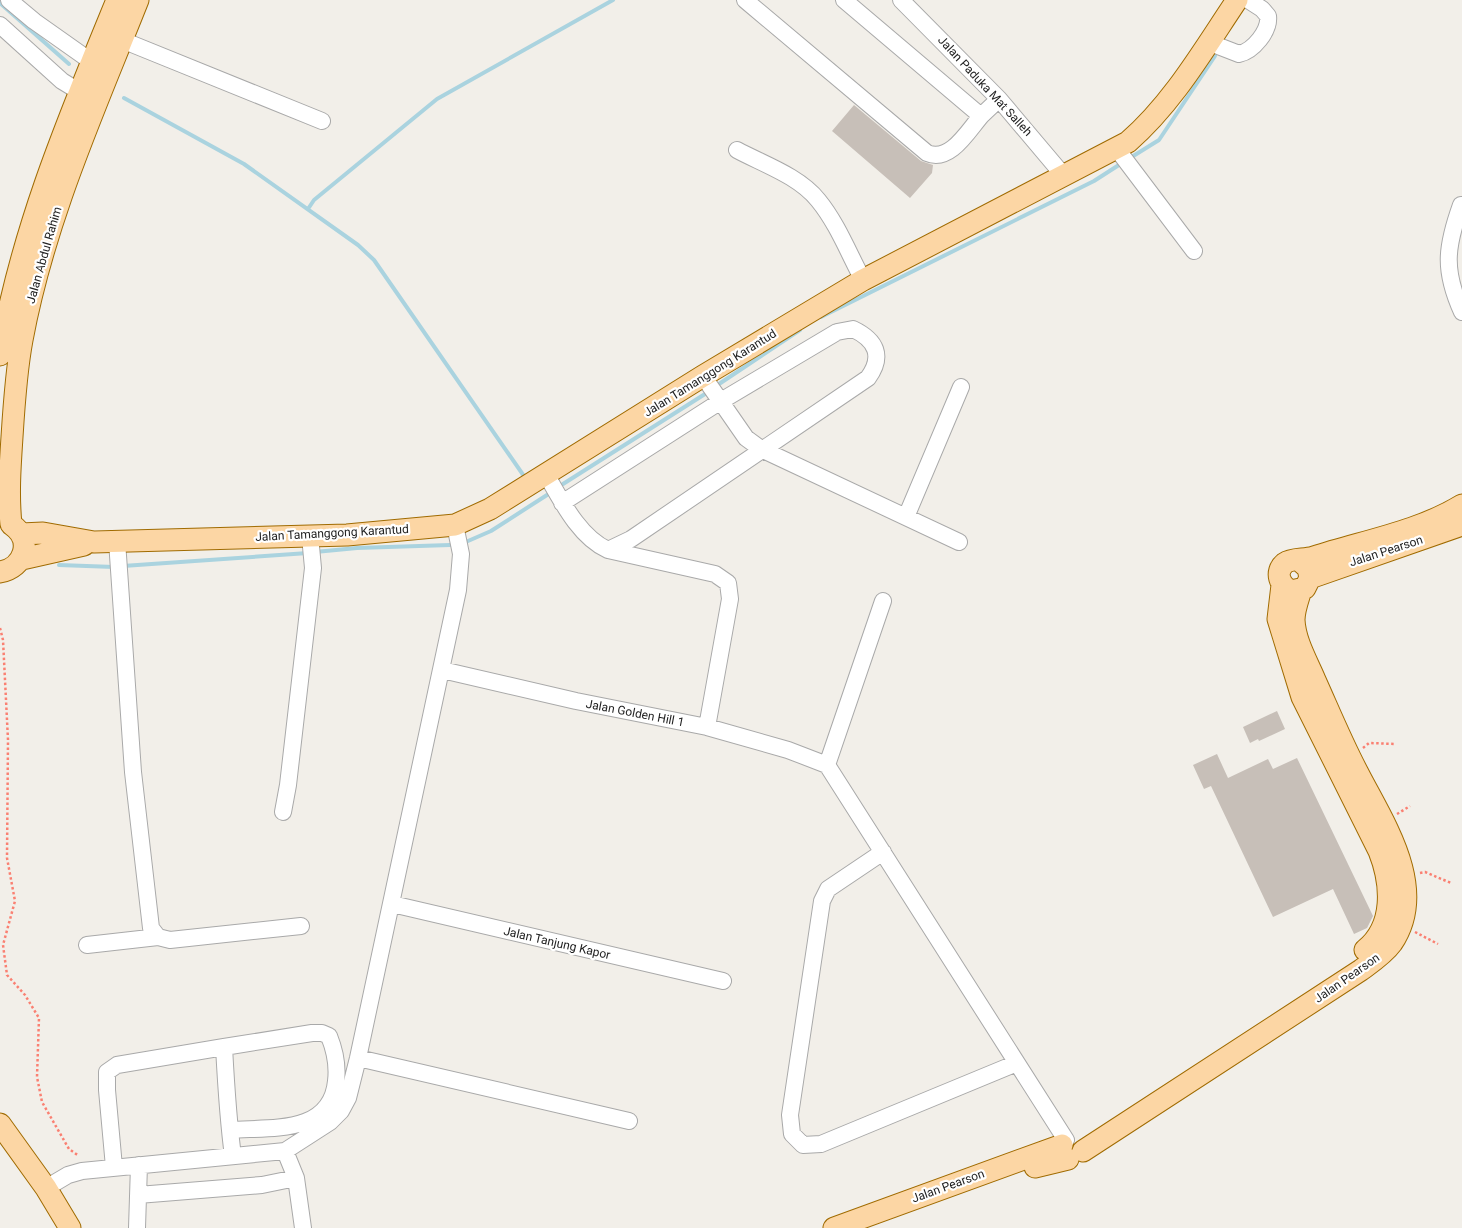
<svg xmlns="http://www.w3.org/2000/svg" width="1462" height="1228" font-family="Roboto,sans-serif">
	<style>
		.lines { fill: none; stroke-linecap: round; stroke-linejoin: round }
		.stream { stroke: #aad3df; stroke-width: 4 }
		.building { fill: #c7bfb8 }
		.minor-casing { stroke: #a9a9a9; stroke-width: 18 }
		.major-casing { stroke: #a06b00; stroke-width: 23 }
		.path { stroke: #fa8072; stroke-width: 2.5; stroke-dasharray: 2.5 2.5; stroke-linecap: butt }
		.minor { stroke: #fff; stroke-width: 16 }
		.major { stroke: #fcd6a4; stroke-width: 21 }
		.labels { text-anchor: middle; stroke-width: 4.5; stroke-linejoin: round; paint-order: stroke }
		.street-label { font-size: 12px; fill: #222; stroke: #fff }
	</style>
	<rect width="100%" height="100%" fill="#f2efe9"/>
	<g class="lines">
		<path class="stream" d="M0,3L69,64
			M124,98L244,164L358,245L374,260L526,479
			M1130,158L1159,140L1215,56
			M308,209L314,200L437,99L613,0
			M821,317L1094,181L1122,163
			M719,384L800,330
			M563,484L705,394
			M468,541L491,531L547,495
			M315,552L357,548L450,545
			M59,565L114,567
			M123,566L308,553"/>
	</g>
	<path class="building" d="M854,105L921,161L933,165L932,173L910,198L832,131Z
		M1277,711L1285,729L1259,741L1258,739L1250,743L1243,727Z
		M1217,754L1228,778L1268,759L1273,769L1297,758L1373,916L1367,928L1354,934L1333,889L1273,917L1211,786L1204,789L1193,765Z"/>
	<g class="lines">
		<g class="minor-casing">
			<path id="minor" d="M9,0L34,21L92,62
				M745,0L927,153C950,163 968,131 981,116
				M844,0L981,116L999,99
				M901,0L999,99L1064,176
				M0,25L62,81L80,92
				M122,40L322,121
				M1208,42L1239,54C1253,51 1270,31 1268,16L1262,9L1248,0
				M1117,149L1194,251
				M737,150C763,164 799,176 818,200C837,223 849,254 863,280
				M1461,205C1446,247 1443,270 1462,312
				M703,376L746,438L761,449L959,542
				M546,474C561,500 579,537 608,550L715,574L728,583L730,599L707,727
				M562,503L721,401L837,332L853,329C876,340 884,356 868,378L631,539L608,550
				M906,517L961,387
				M117,541L133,772L151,928L158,937L170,940L301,926
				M442,670L576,701L707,727L788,750L827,765
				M827,765L1066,1140
				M827,765L883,601
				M283,812L288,785L313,568L310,536
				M883,852L828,889L822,901L790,1115L792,1134L803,1145L821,1144L1017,1063
				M392,904L723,981
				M87,945L158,937
				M358,1058L629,1121
				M230,1130C270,1127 331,1135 336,1081C338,1065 335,1051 329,1036L322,1033H312L224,1047C226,1084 228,1120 233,1156
				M285,1151L296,1178L303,1228
				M114,1167L107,1090V1072L117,1065L224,1047
				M46,1188L68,1175L82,1171L285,1151L330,1122L341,1111L348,1098L358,1058L458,590L461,554L455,525
				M138,1195L262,1185L296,1178
				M137,1228L139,1165"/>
		</g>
		<g class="major-casing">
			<path id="major" d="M0,355C21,230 69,117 117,0
				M11,524C8,495 10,467 12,437C14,405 16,372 22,340C44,221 94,111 138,0
				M21,534L43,533L94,542L347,535L455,525L490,509L703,376L863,280L1128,142C1173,103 1204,49 1237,0
				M22,559L84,545
				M1300,561L1308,568L1310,578L1305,588L1291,591C1280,586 1274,572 1285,563C1292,558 1305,560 1314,557C1363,541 1418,532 1462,505
				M0,572C24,568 34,540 12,525
				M1310,578L1462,525
				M1282,585L1278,619L1302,697L1379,851C1392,884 1395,926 1365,950
				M0,1124L46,1188L70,1228
				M1083,1151L1361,970C1372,962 1384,954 1392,943C1429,888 1383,822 1358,773C1342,743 1329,711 1315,680C1307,661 1295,641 1294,620C1294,610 1298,600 1301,590
				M1035,1167L1068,1159
				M834,1228L1062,1145"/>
		</g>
		<path class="path" d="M0,628L3,640L8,740L7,858L15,901L3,945L7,975L25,995L39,1018L37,1077L42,1102L69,1149L79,1156
			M1363,748L1369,743L1395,744
			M1397,814L1410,806
			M1420,873L1425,872L1451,883
			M1415,932L1438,944"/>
		<use href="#minor" class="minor"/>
		<use href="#major" class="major"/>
	</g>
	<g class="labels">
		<g class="street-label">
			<text transform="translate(985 86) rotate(47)" y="4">Jalan Paduka Mat Salleh</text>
			<text transform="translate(44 255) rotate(-74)" y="4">Jalan Abdul Rahim</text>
			<text transform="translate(710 373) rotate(-32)" y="4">Jalan Tamanggong Karantud</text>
			<text transform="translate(332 533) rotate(-3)" y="4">Jalan Tamanggong Karantud</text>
			<text transform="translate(1386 551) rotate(-18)" y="4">Jalan Pearson</text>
			<text transform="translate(635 713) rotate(11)" y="4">Jalan Golden Hill 1</text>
			<text transform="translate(557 943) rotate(13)" y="4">Jalan Tanjung Kapor</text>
			<text transform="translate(1347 978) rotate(-35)" y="4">Jalan Pearson</text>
			<text transform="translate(948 1186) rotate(-20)" y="4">Jalan Pearson</text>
		</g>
	</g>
</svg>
